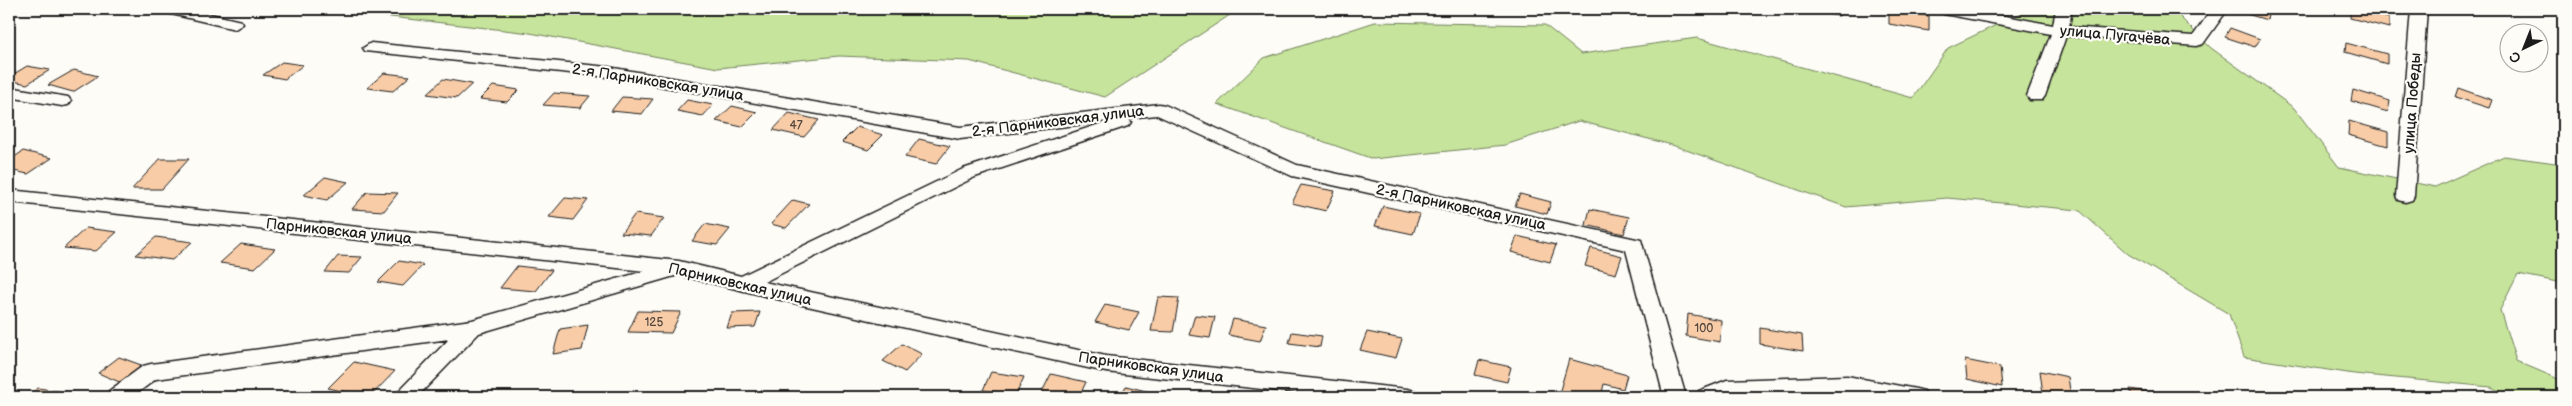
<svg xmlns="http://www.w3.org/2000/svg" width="2572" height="406" font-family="'Balsamiq Sans',sans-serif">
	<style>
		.green { fill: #c6e49b; stroke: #71805c }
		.building { fill: #f8cca7; stroke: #1c1c1c }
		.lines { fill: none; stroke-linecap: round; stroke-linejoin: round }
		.street-casing { stroke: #1c1c1c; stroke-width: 3 }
		.street { fill: #fdfcf7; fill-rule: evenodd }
		.labels { text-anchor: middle; stroke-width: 4.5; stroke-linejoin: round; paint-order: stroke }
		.number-label { font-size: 12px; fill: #53483f }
		.street-label { font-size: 15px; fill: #1c1c1c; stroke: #fdfcf7 }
	</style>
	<rect width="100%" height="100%" fill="#fdfcf7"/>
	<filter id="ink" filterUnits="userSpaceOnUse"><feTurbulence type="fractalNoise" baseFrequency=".02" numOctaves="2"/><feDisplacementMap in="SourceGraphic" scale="10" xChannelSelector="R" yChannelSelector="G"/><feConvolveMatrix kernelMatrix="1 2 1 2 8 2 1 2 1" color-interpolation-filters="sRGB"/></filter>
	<g filter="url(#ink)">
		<path class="green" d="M321,9H1234L1236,11L1105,97L969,61L839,56L718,68L530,33Z
			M2030,9L2173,10L2211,48L2294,108L2339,167L2435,187L2504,156L2563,164V283L2518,274L2500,310L2516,361L2563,381V397H2511L2491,387L2354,374L2244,357L2229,314L2128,254L2079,210L1947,198L1846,207L1672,145L1579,121L1505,145L1373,159L1217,104L1264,58L1375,22L1545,25L1581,54L1697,38L1913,98L1948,48Z"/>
		<path class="building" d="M1812,9H1839V16L1812,12Z
			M1889,9L1929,16V31L1889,24Z
			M2230,9H2269L2267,20Z
			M2351,9L2389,18V28L2350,18Z
			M2230,28L2260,39L2255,47L2225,37Z
			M2346,43L2387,54V64L2345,52Z
			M282,62L303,65L285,79L263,75Z
			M27,66L50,70L27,84L9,80V77Z
			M74,70L98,76L73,92L48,85Z
			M384,73L410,76L393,91L367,88Z
			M443,79L472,84L457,98L427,94Z
			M493,86L519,90L507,102L480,99Z
			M2458,88L2492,100L2489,108L2455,97Z
			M2353,90L2390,101L2388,112L2351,101Z
			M554,93L590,96L580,108L543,105Z
			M622,97L653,99L642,114L611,111Z
			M687,100L713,105L703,116L677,111Z
			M732,106L757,112L742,127L716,121Z
			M789,113L819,120L804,137L773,130Z
			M2349,121L2388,132V146L2348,135Z
			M857,127L883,135L868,150L842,142Z
			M919,139L950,146L936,164L905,157Z
			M23,151L52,158L28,174L9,170V161Z
			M160,159H189L162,189H132Z
			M325,177L348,182L327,200L304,195Z
			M1301,185L1335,191L1326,211L1292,203Z
			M367,192L398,193L384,211L352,209Z
			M1520,194L1551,202L1547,214L1515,206Z
			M565,198L588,200L573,220L549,217Z
			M793,200L809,204L786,228L771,224Z
			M1383,206L1420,214L1413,234L1375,226Z
			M1590,209L1629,217L1624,234L1586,225Z
			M635,214L664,218L651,236L621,233Z
			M705,224L730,229L717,245L692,241Z
			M86,228L117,232L96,251L64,248Z
			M1517,236L1556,245L1550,262L1511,252Z
			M156,237L192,242L172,260L136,255Z
			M241,244L275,249L255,268L220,263Z
			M1591,248L1622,256L1616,274L1585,266Z
			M338,256L362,257L349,273L325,272Z
			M399,261L423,265L403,286L378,282Z
			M517,266L552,270L536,291L500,288Z
			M1158,297L1179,298L1173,332L1151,331Z
			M1105,305L1139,312L1129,330L1095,322Z
			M638,311L681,312L671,333L628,332Z
			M760,312L755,327L727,328L732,313Z
			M1688,314L1721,320L1720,342L1686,336Z
			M1195,315L1215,317L1210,338L1189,335Z
			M1233,319L1266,325L1260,341L1228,335Z
			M588,325L582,350L553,354L560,329Z
			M1760,328L1802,335L1803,351L1760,344Z
			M1292,332L1322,336L1320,347L1289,343Z
			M1367,332L1402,339L1396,358L1360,350Z
			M902,344L922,354L905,372L883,361Z
			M119,357L144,366L122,383L98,373Z
			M1569,359L1627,375L1623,389L1604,384L1601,397H1558Z
			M1479,360L1511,367L1507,382L1475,375Z
			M1965,360L2000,367L2002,387L1967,379Z
			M354,362L395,371L370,397L328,388Z
			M2040,371L2068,377L2071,397L2043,394Z
			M991,372L1024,377L1016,395L983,390Z
			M1051,374L1086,382L1079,397L1040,396Z
			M1126,386L1162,395L1161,397H1120Z
			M38,388L79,394L75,397H28Z
			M2130,389L2169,395V397H2132Z"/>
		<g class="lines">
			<g class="street-casing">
				<path id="street" d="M161,9H189L241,21L243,24L235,29L163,12Z
					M1936,9H1968L2053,25L2056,9H2072L2069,27L2193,36L2212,9H2228L2203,44L2197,46L2066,36L2045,96L2042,100H2030L2027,96L2051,34L1944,14Z
					M2411,9H2427L2414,196L2412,200L2405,202L2398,200L2396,196Z
					M371,43L608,67L960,127L1159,104L1165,105L1297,165L1641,240L1686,397H1664L1626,250L1292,176L1157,115L1128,118L1131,122L1128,126L975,177L764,282L1106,356L1407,389L1415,391L1418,397H1334L1106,372L798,304L678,275L479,333L417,397H393L449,339L156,379L132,397H106L109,391L143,366L151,364L472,320L645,271L9,202V190L679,261L741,276L963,169L1109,121L960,139L608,77L365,51L363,48Z
					M9,87L62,96L68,97L71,101L68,105L62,106L9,97Z
					M1847,376L1916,389L1924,391L1927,397H1874L1847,392L1696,397L1699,391L1727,380Z"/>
			</g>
			<use href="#street" class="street"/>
		</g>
	</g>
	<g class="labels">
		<g class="number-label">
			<text x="796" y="129">47</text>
			<text x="654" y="326">125</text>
			<text x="1704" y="332">100</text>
		</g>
		<g class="street-label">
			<text transform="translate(2115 35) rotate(5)" y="5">улица Пугачёва</text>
			<text transform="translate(658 82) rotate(9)" y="5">2-я Парниковская улица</text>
			<text transform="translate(2412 103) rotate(-86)" y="5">улица Победы</text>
			<text transform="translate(1058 121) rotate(-7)" y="5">2-я Парниковская улица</text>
			<text transform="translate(1461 207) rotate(12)" y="5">2-я Парниковская улица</text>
			<text transform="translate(339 231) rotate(6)" y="5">Парниковская улица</text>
			<text transform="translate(740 284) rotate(13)" y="5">Парниковская улица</text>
			<text transform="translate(1151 367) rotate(8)" y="5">Парниковская улица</text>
		</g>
	</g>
	<rect width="2572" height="406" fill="none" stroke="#fdfcf7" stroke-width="30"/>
	<rect x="15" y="15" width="2542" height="376" fill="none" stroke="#1c1c1c" stroke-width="2" filter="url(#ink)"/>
	<g transform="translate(2524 48) rotate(223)"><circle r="24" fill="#fdfcf7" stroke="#a3a29f"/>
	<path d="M0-4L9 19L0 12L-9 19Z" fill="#1c1c1c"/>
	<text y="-8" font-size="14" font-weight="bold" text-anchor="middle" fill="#1c1c1c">С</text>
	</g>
</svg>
